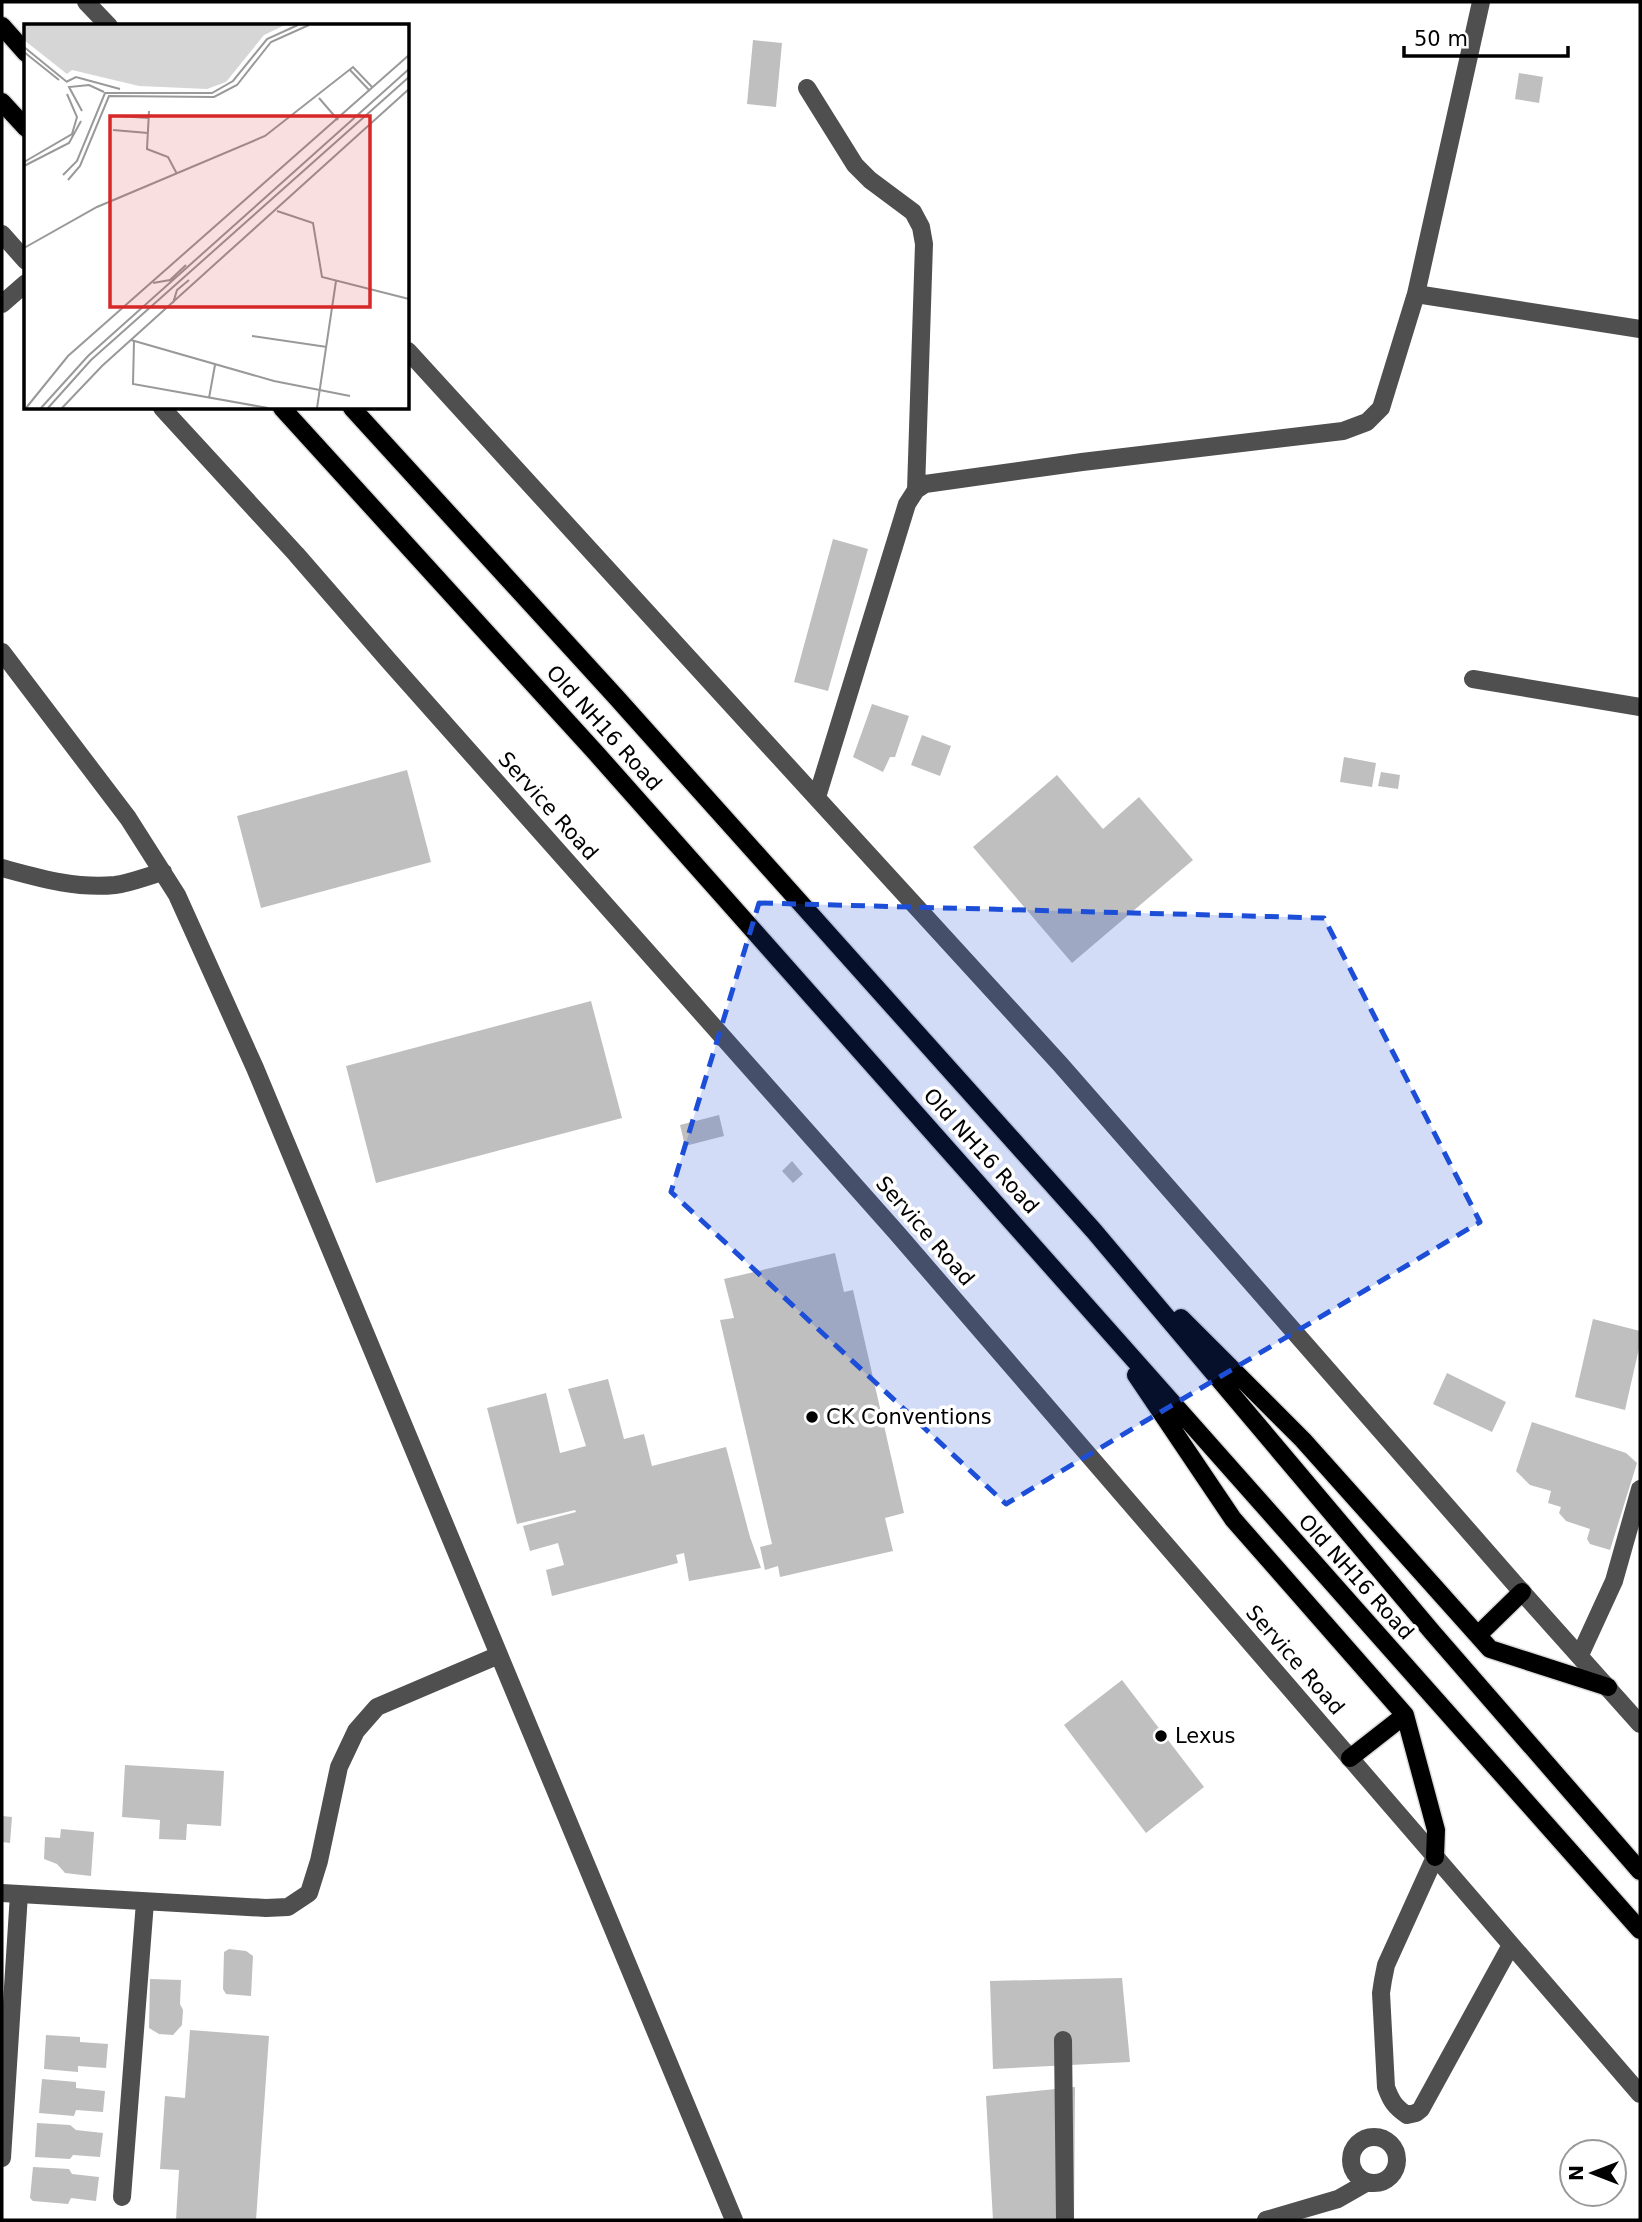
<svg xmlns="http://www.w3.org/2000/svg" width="1642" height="2222" font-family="'DejaVu Sans',sans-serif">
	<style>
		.building { fill: #bfbfbf }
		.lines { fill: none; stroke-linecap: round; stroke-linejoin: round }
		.major-casing { stroke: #dbdbdb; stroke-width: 21 }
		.minor { stroke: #4f4f4f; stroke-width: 18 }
		.major { stroke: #000; stroke-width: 18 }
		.marked { fill: #1d4ed8; fill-opacity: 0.2; stroke: #1d4ed8; stroke-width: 5; stroke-dasharray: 14 9; stroke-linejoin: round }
		.poi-dot { fill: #000; stroke: #fff; stroke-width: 2.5 }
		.labels { text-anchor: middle; stroke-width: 7; stroke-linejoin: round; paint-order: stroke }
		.street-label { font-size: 21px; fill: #000; stroke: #fff }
		.poi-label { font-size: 21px; fill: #000; stroke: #fff; text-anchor: start }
		.inset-road { fill: none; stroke: #999; stroke-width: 2 }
		.view { fill: #d62828; fill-opacity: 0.15; stroke: #d62828; stroke-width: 3.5 }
		.inset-edge { fill: none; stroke: #000; stroke-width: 3.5 }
	</style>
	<rect width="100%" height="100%" fill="#fff"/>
	<path class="building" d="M753,40L782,43L776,107L747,104Z
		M1519,73L1543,77L1539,103L1515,99Z
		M833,539L868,549L828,691L794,682Z
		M872,704L909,716L895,757H890L883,772L853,757Z
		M922,735L951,746L940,776L911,765Z
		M1344,757L1376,763L1372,787L1340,782Z
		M407,770L431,862L261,908L237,816Z
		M1381,772L1400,775L1398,789L1378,786Z
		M1057,775L1103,829L1139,797L1193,860L1072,963L973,847Z
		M591,1001L622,1118L376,1183L346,1066Z
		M719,1115L724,1136L685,1146L680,1125Z
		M792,1161L803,1174L793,1183L782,1171Z
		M835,1253L844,1292L853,1290L904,1513L885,1518L893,1551L780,1577L778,1566L765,1570L760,1547L772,1544L720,1320L734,1318L724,1279Z
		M1593,1319L1640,1331V1344L1625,1410L1575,1397Z
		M1447,1373L1506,1402L1492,1432L1433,1404Z
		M608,1379L624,1439L644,1434L652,1466L726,1447L750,1537L761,1568L689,1581L684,1553L676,1555L678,1563L552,1596L546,1570L564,1565L558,1543L530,1551L523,1526L576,1512L575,1510L517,1524L487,1408L546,1393L560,1453L586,1446L568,1389Z
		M1532,1422L1626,1453L1637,1463L1610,1550L1590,1544L1587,1539L1590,1529L1566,1521L1559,1513L1561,1507L1548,1503L1551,1491L1530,1485L1516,1471Z
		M1122,1680L1204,1787L1146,1833L1064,1725Z
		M125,1765L224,1771L221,1826L187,1824L186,1840L159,1839L160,1820L122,1817Z
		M2,1816L12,1817L10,1843L2,1842Z
		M61,1829L94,1832L91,1876L65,1873L57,1864L44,1859L45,1837L60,1838Z
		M229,1949L246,1951L253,1956L251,1996L226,1994L223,1989L224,1952Z
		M1122,1978L1130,2062L993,2069L990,1981Z
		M150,1979L181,1980L180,2004L183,2010L182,2025L173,2035L159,2034L149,2028Z
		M190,2030L269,2036L256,2220H176L179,2170L160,2169L165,2096L185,2098Z
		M46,2035L80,2037V2042L108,2044L106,2068L78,2066V2072L44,2069Z
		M42,2079L76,2082V2088L105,2091L103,2112L76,2110L74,2116L39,2113Z
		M1075,2087L1074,2220H993L986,2096Z
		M37,2123L70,2125L76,2130L103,2133L100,2157L73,2155L70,2159L35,2157Z
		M33,2167L69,2169L72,2174L99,2177L96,2201L71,2198L68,2204L33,2201L30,2198Z"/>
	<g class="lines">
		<g class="major-casing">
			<path id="major" d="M2,26L26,53
				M2,102L26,128
				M282,408L596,753L1640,1930
				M352,408L616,697L1094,1231L1433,1633L1640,1871
				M1181,1318L1303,1440L1490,1649L1608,1687
				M1136,1375L1233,1519L1405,1715L1436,1830L1435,1857
				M1478,1635L1522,1592
				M1350,1758L1405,1715"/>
		</g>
		<path class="minor" d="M86,2L109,26
			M807,88L855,165L870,180L913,212L921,227L924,244L916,490
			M2,234L26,261
			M1416,294L1640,329
			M2,304L26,283
			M408,351L1060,1064L1522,1592L1640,1724
			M162,408L296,554L389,661L896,1232L1640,2094
			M2,652L128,818L177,895L255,1068L734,2220
			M1473,679L1640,707
			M817,797L907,504L916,490L925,484L1082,462L1343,431L1367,422L1381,408L1416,294L1481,2
			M2,868C39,878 76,889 115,885C131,883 147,876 163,872
			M1580,1655L1614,1581L1640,1489
			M1435,1857L1386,1965L1383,1980L1381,1993L1386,2087C1391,2101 1395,2107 1407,2115L1416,2113L1421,2109L1511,1945
			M2,1893L266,1908L288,1907L309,1893L319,1861L339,1767L356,1731L377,1707L499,1655
			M1063,2040L1065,2220
			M1351 2160a23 23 0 1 1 46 0a23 23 0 1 1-46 0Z
			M2,2158L19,1894
			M122,2197L145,1902
			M1266,2220L1338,2199L1366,2183"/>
		<use href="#major" class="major"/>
	</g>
	<path class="marked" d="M759,903L1324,918L1480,1222L1006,1504L671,1192Z"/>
	<g class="poi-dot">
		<circle cx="812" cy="1417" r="7"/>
		<circle cx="1161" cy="1736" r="7"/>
	</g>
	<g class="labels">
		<g class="street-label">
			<text transform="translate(604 728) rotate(48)" y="7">Old NH16 Road</text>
			<text transform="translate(548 806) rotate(48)" y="7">Service Road</text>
			<text transform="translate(981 1151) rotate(48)" y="7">Old NH16 Road</text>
			<text transform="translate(925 1231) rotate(49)" y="7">Service Road</text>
			<text transform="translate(1356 1577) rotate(48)" y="7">Old NH16 Road</text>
			<text transform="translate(1295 1660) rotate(49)" y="7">Service Road</text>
		</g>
		<g class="poi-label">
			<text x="826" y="1424">CK Conventions</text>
			<text x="1175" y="1743">Lexus</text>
		</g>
	</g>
	<g transform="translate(24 24)">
		<rect width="385" height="385" fill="#fff"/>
		<path d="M0,1H261L240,11L202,58L183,65L115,62L48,46L43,50L0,16Z" fill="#d6d6d6"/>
		<path class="inset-road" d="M0,23L43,58M0,28L35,56M326,46L346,67M42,58L52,53L96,65M295,74L314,96M58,87L45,63L65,61L80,68M125,87L123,125L144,133L153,150M93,92L125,94M89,106L124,109M0,138L48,110L53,93L43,70M0,142L45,119L57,97M39,151L53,137L81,69H188L209,57L243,15L274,1M44,156L56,142L85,72L190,73L213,61L247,18L285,1M253,187L289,199L298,253L385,275M0,224L73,183L241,112L329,43L349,64M129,259L146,256L162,241M149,279L153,266L165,256M228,312L303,323M107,316L250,357L326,372M110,317L109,360L244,384M185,374L191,341M2,384L44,332L385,31M17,384L64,332L385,45M24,384L67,336L385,53M38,384L78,342L385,65M293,384L312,257"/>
		<path class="view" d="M86,92H346V283H86Z"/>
		<rect width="385" height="385" class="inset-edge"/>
	</g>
	<rect width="1642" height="2222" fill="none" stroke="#000000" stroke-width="7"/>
	<g transform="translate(1593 2173) rotate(270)"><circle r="33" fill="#ffffff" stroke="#999999" stroke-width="2"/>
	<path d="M0-5L12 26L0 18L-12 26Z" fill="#000000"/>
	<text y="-10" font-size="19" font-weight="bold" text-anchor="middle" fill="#000000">N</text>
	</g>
	<path d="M1404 46v10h164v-10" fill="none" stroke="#000000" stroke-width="3.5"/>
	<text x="1414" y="46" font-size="21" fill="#000000" stroke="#ffffff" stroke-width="5" paint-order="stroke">50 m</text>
</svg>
